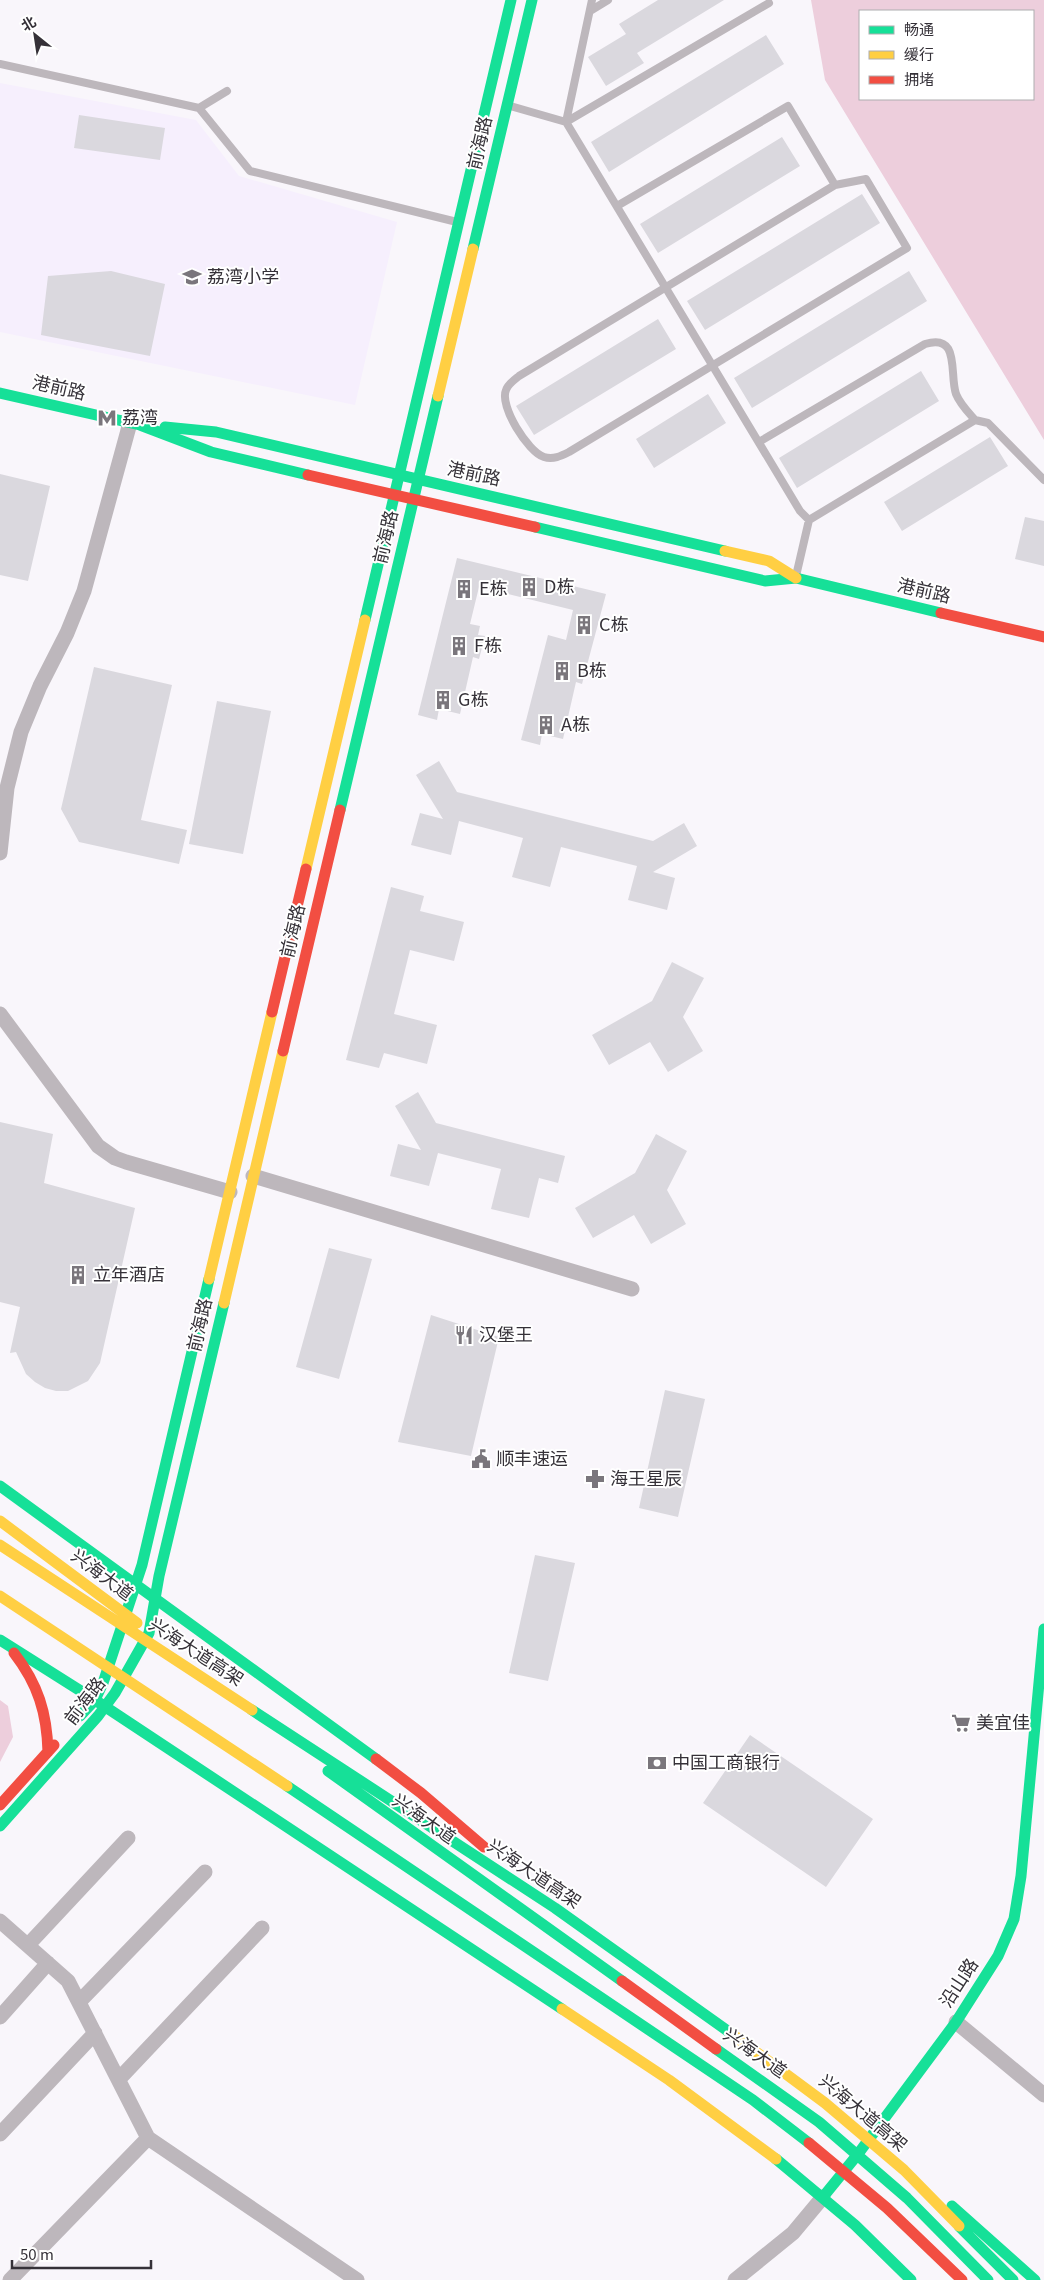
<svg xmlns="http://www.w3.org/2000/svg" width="1044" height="2280" font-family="Georgia,'Noto Sans SC',serif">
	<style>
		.built { fill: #f6effd }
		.forest { fill: #edcedc; fill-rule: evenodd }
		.building { fill: #dad8de }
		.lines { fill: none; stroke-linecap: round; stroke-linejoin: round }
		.lane { stroke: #bdb7bc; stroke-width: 8 }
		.street { stroke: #bdb7bc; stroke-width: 15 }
		.fast { stroke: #16e098; stroke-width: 11 }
		.slow { stroke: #ffcf43; stroke-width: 11 }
		.jam { stroke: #f24e42; stroke-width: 11 }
		.labels { text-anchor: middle; stroke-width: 4; stroke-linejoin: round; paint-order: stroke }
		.street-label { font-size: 18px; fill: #353138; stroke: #fff }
		.poi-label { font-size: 18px; fill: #353138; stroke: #fff; text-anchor: start }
	</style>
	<rect width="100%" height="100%" fill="#f9f6fb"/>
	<path class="built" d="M0,83L196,120L239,176L397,222L355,405L0,332Z"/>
	<path class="forest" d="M811,0H1044V440L825,80ZM1033,11V99H860V11Z
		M0,1700L8,1706L13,1737L0,1762Z"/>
	<path class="building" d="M658,0H724L637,53L644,63L606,86L588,57L626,34L619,24Z
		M766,35L784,64L609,172L591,142Z
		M79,115L165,128L160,160L74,148Z
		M782,137L800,166L658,253L640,224Z
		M862,194L880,223L705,330L687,301Z
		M111,271L165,284L150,356L41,335L48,276Z
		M909,271L927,301L752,408L734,378Z
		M658,319L676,349L534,435L516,406Z
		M921,371L939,401L797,488L779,458Z
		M708,394L726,423L654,468L636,439Z
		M990,437L1008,466L902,531L884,502Z
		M0,474L50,486L28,581L0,575Z
		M1025,517L1044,521V566L1015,559Z
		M457,558L606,594L582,684L576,682L563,739L542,734L540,745L521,740L548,635L566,640L573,610L479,587L470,624L480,626L478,635L485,636L479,659L473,657L460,714L439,709L437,720L418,715Z
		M94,667L172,685L141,820L187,830L179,864L79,842L61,809Z
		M217,701L271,711L243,854L189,844Z
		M439,761L457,792L653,841L684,823L697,846L653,872L675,878L667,910L628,900L637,866L561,847L550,887L512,877L523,838L459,821L451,855L411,845L420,813L443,819L416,775Z
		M391,887L424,896L420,911L464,922L454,961L410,950L394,1014L437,1025L427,1064L384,1053L379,1068L346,1060Z
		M672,962L704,978L683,1017L703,1051L668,1072L650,1042L609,1065L592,1035L652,1001Z
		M418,1092L436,1123L565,1156L558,1183L539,1178L529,1218L491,1209L501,1169L438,1153L429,1186L390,1176L398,1144L421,1150L395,1106Z
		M0,1122L53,1134L44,1183L135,1208L100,1363L88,1381L68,1391H56L45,1388L35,1382L26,1374L16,1352L10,1353L20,1307L0,1302Z
		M656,1134L687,1151L667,1190L686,1224L651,1244L634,1215L593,1238L575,1208L635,1173Z
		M329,1248L372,1259L339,1379L296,1367Z
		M431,1315L499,1337L471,1456L398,1442Z
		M665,1390L705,1399L678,1517L639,1508Z
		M535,1555L575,1563L548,1681L509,1673Z
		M750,1735L873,1819L826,1887L703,1803Z"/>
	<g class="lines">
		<path class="lane" d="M590,11L608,0
			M0,64L199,108L250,171L457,222
			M507,105L566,122L800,511L809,520L975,420L988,423L1044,480
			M199,108L227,91
			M566,122L769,3
			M566,122L592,0
			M866,179L907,248L569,452C561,456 553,460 544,457C528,452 499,406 506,390C508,384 514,380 519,376L835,185Z
			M617,206L788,106L835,185
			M759,442L925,344C961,333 949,374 956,394C960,404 968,412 975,420
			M796,576L809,520"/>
		<path class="street" d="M0,853L7,788L21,732L40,686L67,633L84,591L130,423
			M0,1014L98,1146L115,1158L126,1162L230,1192
			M253,1176L632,1289
			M0,1921L68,1981L148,2138L357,2280
			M28,1945L128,1838
			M79,2002L205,1872
			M0,2017L48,1963
			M956,2022L1044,2095
			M119,2079L262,1928
			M0,2134L95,2033
			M10,2280L148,2138
			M735,2280L793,2233L823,2197"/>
		<path class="fast" d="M473,249L532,0
			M0,393L140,425L211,452L308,475
			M165,427L216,432L725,551
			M535,527L765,581L796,578L941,613
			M365,620L511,0
			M340,810L438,396
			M0,1486L376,1759
			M0,1640L95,1700L562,2009
			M252,1710L555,1908L732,2034
			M80,1716L95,1700L103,1683L142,1565L209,1279
			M328,1771L622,1981
			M287,1786L753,2100L809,2143
			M0,1826L98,1716L115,1693L149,1633L159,1576L224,1303
			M716,2049L819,2122L907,2198L988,2280
			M776,2159L855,2225L911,2280
			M823,2197L858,2154L956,2022L998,1956L1014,1919L1021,1876L1044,1629
			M952,2206L1035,2280
			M959,2226L1013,2280"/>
		<path class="slow" d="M438,396L473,249
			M725,551L769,561L796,578
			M306,869L365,620
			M209,1279L272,1012
			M224,1303L283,1051
			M0,1521L137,1623
			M0,1545L252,1710
			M0,1596L287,1786
			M562,2009L669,2080L776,2159
			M732,2034L825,2103L904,2170L959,2226"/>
		<path class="jam" d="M308,475L535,527
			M941,613L1044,637
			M272,1012L306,869
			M283,1051L340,810
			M14,1653C38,1684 47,1713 48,1752
			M376,1759L421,1793L484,1847
			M0,1805L54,1745
			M622,1981L716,2049
			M809,2143L887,2208L962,2280"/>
	</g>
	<defs>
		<g id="school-bare" transform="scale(1.5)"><path d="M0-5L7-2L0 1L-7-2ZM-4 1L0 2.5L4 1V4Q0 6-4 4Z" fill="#7a767c" stroke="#fff" stroke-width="2.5" paint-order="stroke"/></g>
		<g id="metro-bare" transform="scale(1.5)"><path d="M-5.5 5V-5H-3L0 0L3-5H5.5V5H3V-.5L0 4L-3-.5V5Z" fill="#7a767c" stroke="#fff" stroke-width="2.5" paint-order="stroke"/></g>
		<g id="building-bare" transform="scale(1.5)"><path d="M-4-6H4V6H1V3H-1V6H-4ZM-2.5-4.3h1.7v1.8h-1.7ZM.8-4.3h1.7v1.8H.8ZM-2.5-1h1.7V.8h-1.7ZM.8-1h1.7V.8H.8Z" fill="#7a767c" stroke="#fff" stroke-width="2.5" paint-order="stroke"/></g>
		<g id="restaurant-bare" transform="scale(1.5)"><path d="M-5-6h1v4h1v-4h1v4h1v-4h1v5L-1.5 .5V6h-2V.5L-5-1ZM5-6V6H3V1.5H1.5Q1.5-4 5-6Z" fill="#7a767c" stroke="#fff" stroke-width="2.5" paint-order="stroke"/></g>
		<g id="civic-bare" transform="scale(1.5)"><path d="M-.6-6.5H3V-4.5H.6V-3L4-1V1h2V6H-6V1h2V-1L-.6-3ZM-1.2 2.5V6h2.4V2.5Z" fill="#7a767c" stroke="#fff" stroke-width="2.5" paint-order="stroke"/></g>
		<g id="pharmacy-bare" transform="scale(1.5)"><path d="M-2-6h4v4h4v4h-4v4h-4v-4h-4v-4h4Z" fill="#7a767c" stroke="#fff" stroke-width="2.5" paint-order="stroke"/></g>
		<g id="supermarket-bare" transform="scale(1.5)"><path d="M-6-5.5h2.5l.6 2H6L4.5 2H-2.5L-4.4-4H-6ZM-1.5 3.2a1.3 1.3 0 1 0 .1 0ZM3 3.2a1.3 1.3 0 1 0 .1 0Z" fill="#7a767c" stroke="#fff" stroke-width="2.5" paint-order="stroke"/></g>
		<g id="bank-bare" transform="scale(1.5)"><path d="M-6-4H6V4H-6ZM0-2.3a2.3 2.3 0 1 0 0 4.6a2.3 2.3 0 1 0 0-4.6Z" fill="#7a767c" stroke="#fff" stroke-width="2.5" paint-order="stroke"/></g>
	</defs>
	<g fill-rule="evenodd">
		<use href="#school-bare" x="192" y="277"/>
		<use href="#metro-bare" x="107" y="418"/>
		<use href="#building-bare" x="529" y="587"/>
		<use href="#building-bare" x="464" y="589"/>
		<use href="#building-bare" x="584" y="625"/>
		<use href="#building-bare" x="459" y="646"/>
		<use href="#building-bare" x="562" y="671"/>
		<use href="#building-bare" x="443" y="700"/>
		<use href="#building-bare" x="546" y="725"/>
		<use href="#building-bare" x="78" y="1275"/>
		<use href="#restaurant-bare" x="464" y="1335"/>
		<use href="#civic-bare" x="481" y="1459"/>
		<use href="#pharmacy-bare" x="595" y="1479"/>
		<use href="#supermarket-bare" x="961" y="1723"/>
		<use href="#bank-bare" x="657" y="1763"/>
	</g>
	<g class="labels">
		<g class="street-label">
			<text transform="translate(480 143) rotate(-77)" y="6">前海路</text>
			<text transform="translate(59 388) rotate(13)" y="6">港前路</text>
			<text transform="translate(474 474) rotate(12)" y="6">港前路</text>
			<text transform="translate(386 537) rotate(-77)" y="6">前海路</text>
			<text transform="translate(924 591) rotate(13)" y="6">港前路</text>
			<text transform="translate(293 931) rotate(-77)" y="6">前海路</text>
			<text transform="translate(200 1325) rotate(-77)" y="6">前海路</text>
			<text transform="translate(102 1575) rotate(37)" y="6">兴海大道</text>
			<text transform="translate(196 1652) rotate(33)" y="6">兴海大道高架</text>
			<text transform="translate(85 1701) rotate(-53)" y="6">前海路</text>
			<text transform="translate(424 1819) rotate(35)" y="6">兴海大道</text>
			<text transform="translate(534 1874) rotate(34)" y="6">兴海大道高架</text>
			<text transform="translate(959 1983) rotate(-57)" y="6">沿山路</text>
			<text transform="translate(755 2053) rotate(35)" y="6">兴海大道</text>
			<text transform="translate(863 2113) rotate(40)" y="6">兴海大道高架</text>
		</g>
		<g class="poi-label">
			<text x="207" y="283">荔湾小学</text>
			<text x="122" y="424">荔湾</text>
			<text x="544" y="593">D栋</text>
			<text x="479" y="595">E栋</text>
			<text x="599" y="631">C栋</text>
			<text x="474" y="652">F栋</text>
			<text x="577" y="677">B栋</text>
			<text x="458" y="706">G栋</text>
			<text x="561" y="731">A栋</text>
			<text x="93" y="1281">立年酒店</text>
			<text x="479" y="1341">汉堡王</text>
			<text x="496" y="1465">顺丰速运</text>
			<text x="610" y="1485">海王星辰</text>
			<text x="976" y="1729">美宜佳</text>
			<text x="672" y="1769">中国工商银行</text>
		</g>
	</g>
	<rect x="859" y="10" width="175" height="90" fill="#ffffff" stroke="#aeadaf"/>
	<rect x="869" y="26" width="25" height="8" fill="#16e098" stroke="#aeadaf"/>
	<text x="904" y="35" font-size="15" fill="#353138">畅通</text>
	<rect x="869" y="51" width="25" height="8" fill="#ffcf43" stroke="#aeadaf"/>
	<text x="904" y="60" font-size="15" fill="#353138">缓行</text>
	<rect x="869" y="76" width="25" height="8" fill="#f24e42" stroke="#aeadaf"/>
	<text x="904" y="85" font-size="15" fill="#353138">拥堵</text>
	<g transform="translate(35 35) rotate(330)" stroke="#ffffff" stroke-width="4" paint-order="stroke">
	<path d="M0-4L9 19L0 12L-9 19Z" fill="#353138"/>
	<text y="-8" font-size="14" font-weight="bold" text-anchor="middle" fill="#353138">北</text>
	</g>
	<path d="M12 2260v8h139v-8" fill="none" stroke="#353138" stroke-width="2.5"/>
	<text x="20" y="2260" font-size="15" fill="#353138" stroke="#ffffff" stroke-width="4" paint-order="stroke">50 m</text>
</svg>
